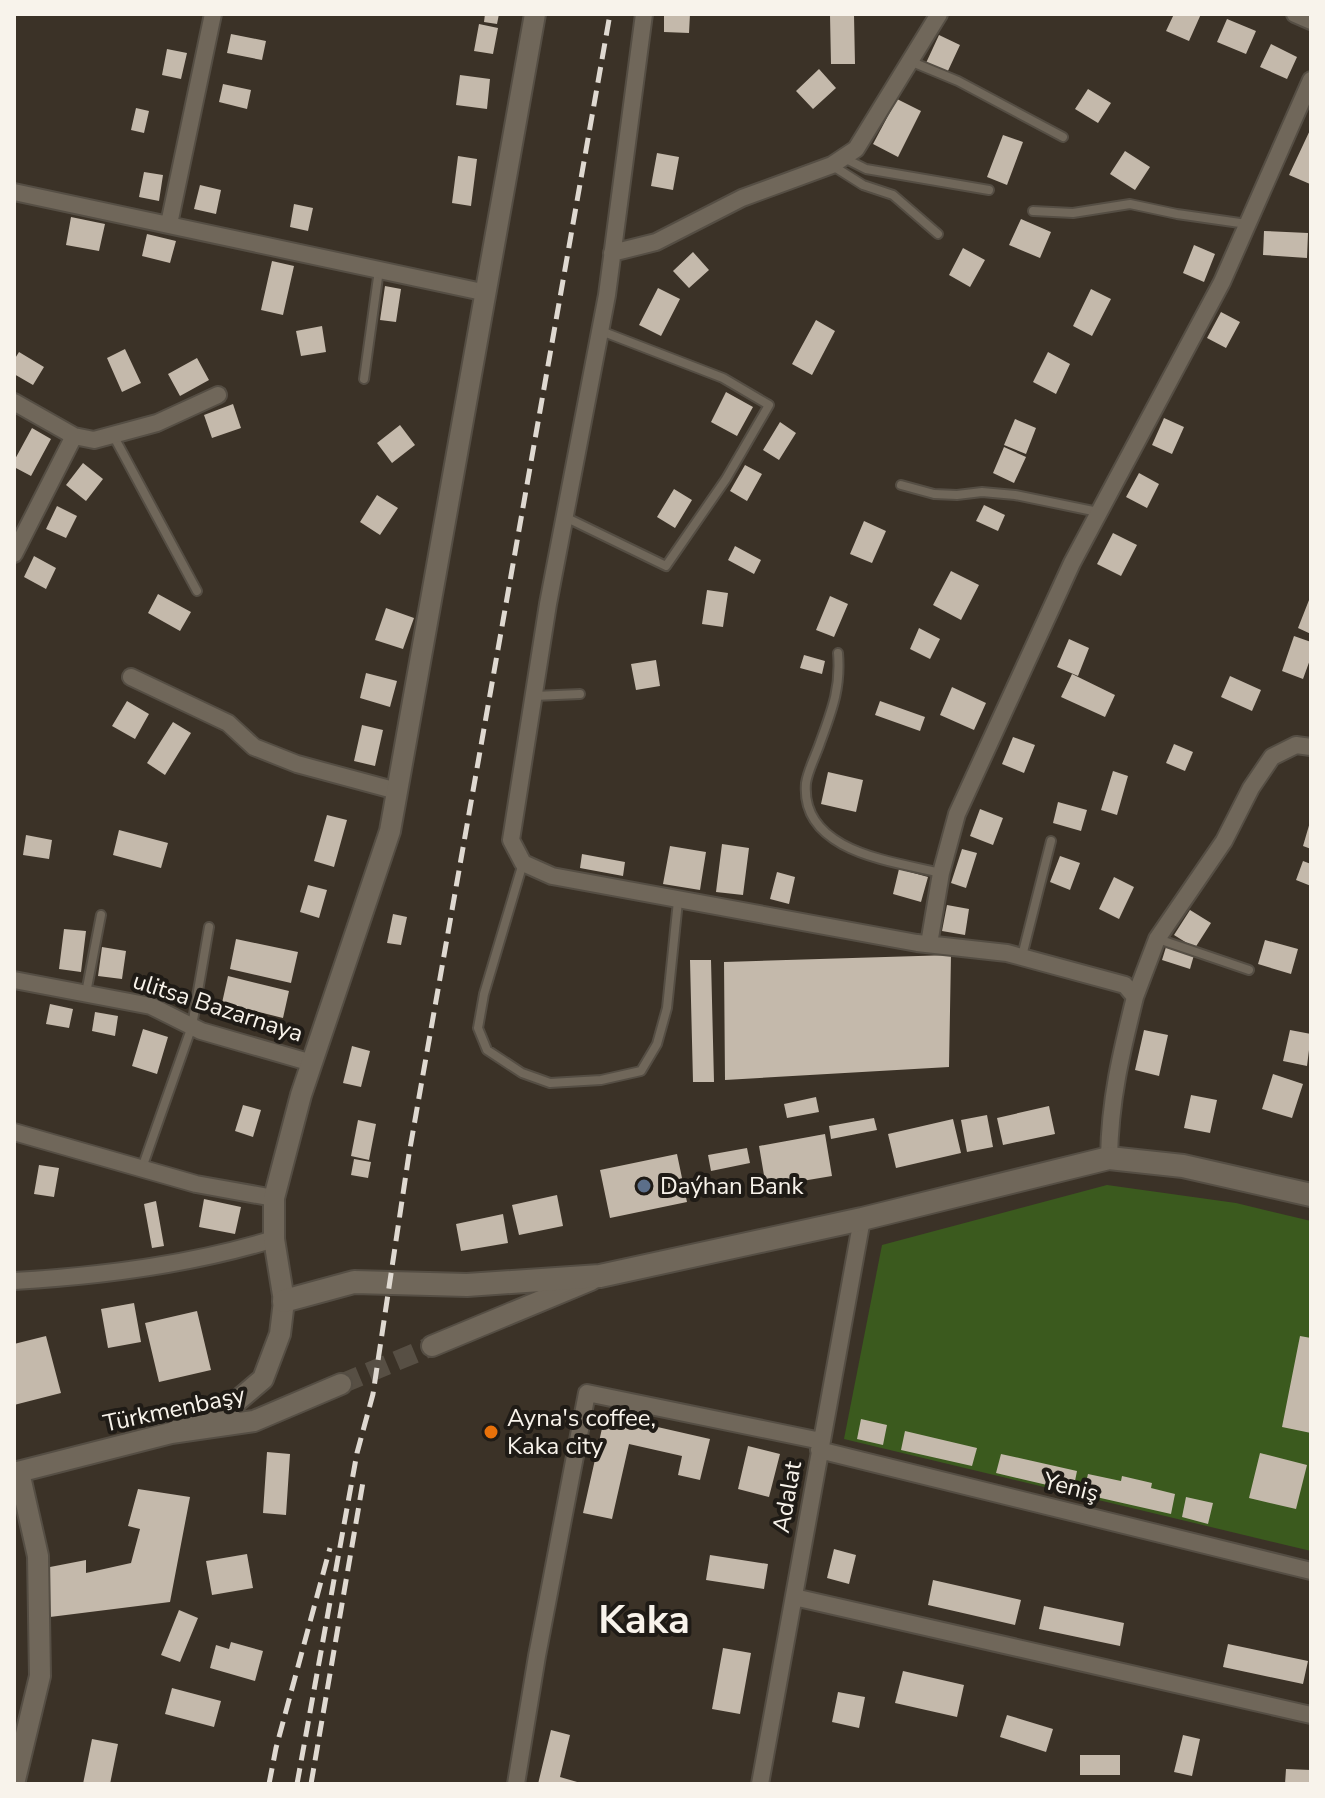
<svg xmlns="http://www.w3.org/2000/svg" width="1325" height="1798" font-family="'Nunito Sans',sans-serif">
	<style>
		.green { fill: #3b5a1e }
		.building { fill: #c4b9ab }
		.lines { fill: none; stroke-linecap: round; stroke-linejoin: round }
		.tertiary-tunnel { stroke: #574f44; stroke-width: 20; stroke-dasharray: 20 10; stroke-linecap: butt }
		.service-casing { stroke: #554e44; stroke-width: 12 }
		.minor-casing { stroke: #554e44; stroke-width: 20 }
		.tertiary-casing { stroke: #554e44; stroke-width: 24 }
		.secondary-casing { stroke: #554e44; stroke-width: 26 }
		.service { stroke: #70675a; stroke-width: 8 }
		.minor { stroke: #70675a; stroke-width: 16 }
		.tertiary { stroke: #70675a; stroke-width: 20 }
		.secondary { stroke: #70675a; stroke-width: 22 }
		.rail { stroke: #dfd9d1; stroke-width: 5; stroke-dasharray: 16 8; stroke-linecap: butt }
		.service-dot { fill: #5c6f8a; stroke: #1f1b16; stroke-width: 3 }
		.food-dot { fill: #e8710a; stroke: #1f1b16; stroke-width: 3 }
		.labels { text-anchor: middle; stroke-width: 8; stroke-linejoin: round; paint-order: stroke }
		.street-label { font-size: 24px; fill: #f8f3eb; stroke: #1f1b16 }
		.poi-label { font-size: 24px; fill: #f8f3eb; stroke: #1f1b16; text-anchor: start }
		.town-label { font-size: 40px; font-weight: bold; fill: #f8f3eb; stroke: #1f1b16 }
	</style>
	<rect width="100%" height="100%" fill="#3b3227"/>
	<path class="green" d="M1107,1185L1236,1203L1311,1221V1551L844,1439L882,1245Z"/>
	<path class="building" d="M485,14H499L497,24L484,22Z
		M664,14H690L689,33L664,32Z
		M1174,14H1201L1189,41L1166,31Z
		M830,15H854L855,64H831Z
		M1227,19L1256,31L1246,54L1217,42Z
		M479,24L498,28L493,54L474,51Z
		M231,34L266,41L262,60L227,53Z
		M939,35L960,45L947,73L926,63Z
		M1271,44L1297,57L1287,79L1260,67Z
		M167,49L187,53L181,79L162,75Z
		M819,69L836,88L813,109L796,91Z
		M460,75L490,79L487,109L456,105Z
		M223,84L251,90L247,109L219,102Z
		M1088,89L1111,103L1098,123L1075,109Z
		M897,99L921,111L898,157L873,144Z
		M136,108L149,111L144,133L131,130Z
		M1311,128V182L1310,184L1289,175Z
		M1003,135L1023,142L1007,185L987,177Z
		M1125,151L1150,167L1135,190L1110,174Z
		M657,153L679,157L673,190L651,186Z
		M458,156L477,159L471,206L452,203Z
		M144,172L163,175L159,201L139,197Z
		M200,185L221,190L216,214L194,209Z
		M294,204L313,208L308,231L290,227Z
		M71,217L105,224L99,251L66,245Z
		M1021,219L1051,232L1040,258L1009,245Z
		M1264,231L1308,233L1307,258L1263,255Z
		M147,234L176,241L170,263L142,256Z
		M1194,245L1215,254L1204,282L1183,273Z
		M963,248L985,260L970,287L949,275Z
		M693,252L709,270L689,288L673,271Z
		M272,261L294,266L283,315L261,310Z
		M385,286L401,289L396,322L380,320Z
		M658,288L680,299L661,336L639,325Z
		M1091,289L1111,299L1092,336L1073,326Z
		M1221,312L1240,322L1226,348L1207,338Z
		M816,320L835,331L812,375L792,364Z
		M322,326L326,352L301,356L296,331Z
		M125,349L141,383L122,392L107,358Z
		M19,352L44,367L33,385L14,374V360Z
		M1048,352L1070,364L1056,394L1033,382Z
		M197,358L209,380L180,396L168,374Z
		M726,392L753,407L737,436L711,422Z
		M233,404L241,428L212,438L204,415Z
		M1164,418L1184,427L1172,454L1152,445Z
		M1015,419L1036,428L1026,454L1004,445Z
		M780,422L796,433L779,460L763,450Z
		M400,425L415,445L392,463L377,443Z
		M32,428L51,439L31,476L14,467V461Z
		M1004,447L1026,457L1014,483L993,473Z
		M83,463L103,479L86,501L66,485Z
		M745,465L762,474L747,501L730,491Z
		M1139,473L1159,484L1147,508L1126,497Z
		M674,489L692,500L675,528L657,517Z
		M377,495L398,508L380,535L360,522Z
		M984,505L1005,515L998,531L976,521Z
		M57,506L77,516L66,538L46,529Z
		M864,521L886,531L872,563L850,554Z
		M1113,533L1137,545L1121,576L1097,564Z
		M735,546L761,560L754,574L728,560Z
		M34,556L56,568L46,589L24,577Z
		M951,571L979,585L961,620L933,605Z
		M707,590L728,593L723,627L702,624Z
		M158,594L191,612L180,631L148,613Z
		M1311,595V634L1298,628Z
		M830,596L848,604L834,637L816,630Z
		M386,608L414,618L403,649L375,640Z
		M919,628L940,639L930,659L910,649Z
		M1294,636L1311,642V657L1303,679L1282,671Z
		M1069,639L1089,648L1078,676L1057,667Z
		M804,655L825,661L822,674L800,668Z
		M656,660L660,686L636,690L631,664Z
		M366,673L397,681L390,707L360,698Z
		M1072,674L1115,695L1105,717L1061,697Z
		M1230,676L1261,690L1252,711L1221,697Z
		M952,687L986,703L974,730L940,715Z
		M127,701L149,714L135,739L112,726Z
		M880,701L925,717L920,731L875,715Z
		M173,722L191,733L165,775L147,763Z
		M362,725L383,730L375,766L354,761Z
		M1013,737L1035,745L1024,773L1002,764Z
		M1174,744L1193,752L1185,771L1166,763Z
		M1113,771L1128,776L1117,815L1101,810Z
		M828,772L863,780L856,812L821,804Z
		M1058,802L1087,810L1081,831L1053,823Z
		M980,809L1003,818L993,845L970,836Z
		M327,815L347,820L334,867L314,861Z
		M1310,822H1311V849L1303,846Z
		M119,830L168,843L161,868L113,855Z
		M26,835L52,840L49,859L23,855Z
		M722,844L749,848L743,895L716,892Z
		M670,846L706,852L700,890L663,884Z
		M962,849L977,853L966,888L951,883Z
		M582,854L625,862L623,876L580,868Z
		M1060,856L1080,863L1070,890L1050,882Z
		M1303,861L1311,864V886L1296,880Z
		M899,869L928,877L921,902L893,894Z
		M777,872L795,877L789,904L770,899Z
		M1114,877L1134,887L1119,919L1099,909Z
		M308,885L327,890L319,918L300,912Z
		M947,905L969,909L965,935L942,931Z
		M1190,910L1211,923L1195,948L1174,935Z
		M393,914L407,917L401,945L387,943Z
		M64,929L86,931L81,972L59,969Z
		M236,939L298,952L291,983L230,969Z
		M1265,940L1298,949L1291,974L1258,964Z
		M102,947L126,951L122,979L98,976Z
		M1166,947L1194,955L1190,969L1162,960Z
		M951,955L949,1067L725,1080L724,962Z
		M690,960H711L714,1082H693Z
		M228,976L289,991L283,1018L222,1003Z
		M50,1004L73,1009L69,1028L46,1024Z
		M95,1012L118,1016L115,1036L92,1031Z
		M143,1029L168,1037L157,1074L132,1066Z
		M1144,1030L1168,1035L1159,1076L1135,1070Z
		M1290,1030L1311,1034L1307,1066L1283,1061Z
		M352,1046L370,1051L361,1087L343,1083Z
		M1273,1074L1303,1084L1292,1118L1262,1109Z
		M1191,1095L1217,1100L1210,1133L1184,1128Z
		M816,1097L819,1112L787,1118L784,1104Z
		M243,1105L261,1110L253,1137L235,1131Z
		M1049,1106L1055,1134L1003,1145L997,1118Z
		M987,1115L993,1147L967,1152L961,1120Z
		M874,1118L877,1130L831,1139L829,1126Z
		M953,1119L961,1153L896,1168L888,1134Z
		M358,1120L376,1124L369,1160L351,1156Z
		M825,1134L832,1176L766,1187L759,1146Z
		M747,1148L750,1163L711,1171L708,1155Z
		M677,1154L687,1202L610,1218L600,1170Z
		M354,1159L371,1162L368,1178L351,1175Z
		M39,1165L59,1168L54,1197L34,1194Z
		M557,1195L563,1226L519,1235L512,1205Z
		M204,1199L241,1207L235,1234L199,1227Z
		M156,1201L164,1246L152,1248L144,1204Z
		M503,1214L508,1243L461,1251L456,1224Z
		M134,1303L141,1342L108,1348L101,1309Z
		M197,1311L211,1370L159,1382L145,1323Z
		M46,1336L61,1393L14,1405V1344Z
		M1300,1336L1311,1338V1433L1282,1427Z
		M605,1415L710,1439L700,1480L678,1475L682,1456L629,1444L612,1519L583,1513Z
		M861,1419L887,1425L883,1445L857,1439Z
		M905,1431L977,1448L972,1466L901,1450Z
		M748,1446L780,1454L769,1497L738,1489Z
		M267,1452L290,1454L286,1515L263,1513Z
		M1260,1453L1307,1465L1296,1509L1249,1498Z
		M1001,1454L1077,1471L1073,1491L996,1473Z
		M1088,1474L1121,1481L1122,1476L1152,1483L1151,1488L1175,1494L1171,1514L1083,1494Z
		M138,1489L190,1497L170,1602L50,1617V1567L86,1560V1573L131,1563L140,1529L128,1526Z
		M1186,1497L1213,1503L1208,1524L1182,1517Z
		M834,1549L856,1555L849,1584L827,1578Z
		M247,1554L253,1588L212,1595L206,1561Z
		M710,1555L768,1564L764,1589L706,1580Z
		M933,1580L1021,1600L1015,1625L928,1605Z
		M1044,1606L1124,1623L1120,1646L1039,1629Z
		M179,1610L198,1618L180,1662L161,1655Z
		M231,1642L263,1651L255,1681L210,1668L216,1645L229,1649Z
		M1228,1644L1308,1661L1303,1684L1223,1667Z
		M723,1648L751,1653L740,1714L712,1709Z
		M903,1671L964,1685L957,1717L895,1703Z
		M172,1688L221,1701L214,1727L165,1714Z
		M838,1692L865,1697L859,1728L832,1722Z
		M1007,1715L1053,1729L1046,1752L1000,1737Z
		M551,1730L570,1735L560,1777L584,1784H538Z
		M1183,1735L1200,1739L1192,1776L1174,1772Z
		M92,1739L118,1744L110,1784H83Z
		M1080,1755H1120V1775H1080Z
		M1286,1769L1311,1770V1784H1285Z"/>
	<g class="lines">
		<path class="tertiary-tunnel" d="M341,1384L432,1346"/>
		<g class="service-casing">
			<path id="service" d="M912,62L958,81L1063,137
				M844,158L866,169L989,190
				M833,166L863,185L893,195L938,234
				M1033,211L1073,213L1130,204L1177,214L1247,224
				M364,379L379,270
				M113,435L197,591
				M901,485L934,494L957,495L982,492L1015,495L1098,512
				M565,517L666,566L726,479L769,405L723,378L601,331
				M838,653C841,688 832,710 820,743C816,755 808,770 806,783C800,852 892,861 941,873
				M534,696L580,694
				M523,863L484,994L478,1028L487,1050L522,1073L550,1083L601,1080L641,1071L657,1044L667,1008L678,901
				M1158,939L1249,970
				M1022,956L1051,841
				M86,993L101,915
				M142,1168L192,1026L209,927"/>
		</g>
		<g class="minor-casing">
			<path id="minor" d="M644,14L607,295L548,604L511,840L523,863L552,876L917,943L1007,953L1125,985L1135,997C1121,1054 1110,1099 1109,1158
				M1295,14L1311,21
				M14,192L487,293
				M169,224L213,14
				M612,253L656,242L742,198L832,165L856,149L939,14
				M14,402L74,436L94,440L157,423L218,395
				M14,554L74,436
				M131,677L228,723L254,747L297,764L397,791
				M929,944L941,873L957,814L1072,563L1222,282L1311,80
				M14,980L151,1006L201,1031L312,1063
				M1135,997L1157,939L1224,841L1251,788L1272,757L1296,745L1311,747
				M14,1132L196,1184L274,1198
				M14,1281C101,1276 190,1265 274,1239
				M819,1450L1311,1571
				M794,1597L1311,1715
				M516,1784L537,1656L587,1393L821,1441
				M760,1784L862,1219"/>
		</g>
		<g class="tertiary-casing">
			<path id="tertiary" d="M432,1346L591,1280
				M171,1433L229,1408L263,1379L280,1334L284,1301L274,1239V1198L301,1095L390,831L535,14
				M14,1473L171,1433L254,1421L341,1384
				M14,1784L40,1676L38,1556L19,1472"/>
		</g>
		<g class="secondary-casing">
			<path id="secondary" d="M284,1301L354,1282L467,1285L600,1276L862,1219L1109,1158L1183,1166L1311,1195"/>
		</g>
		<use href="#service" class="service"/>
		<use href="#minor" class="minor"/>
		<use href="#tertiary" class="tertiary"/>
		<use href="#secondary" class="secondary"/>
		<path class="rail" d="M269,1784L276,1748L330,1548
			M297,1784L357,1453L373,1394L409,1154L610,14
			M311,1784L363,1482"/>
	</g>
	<circle class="service-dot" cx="644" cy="1186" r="8"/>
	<circle class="food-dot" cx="491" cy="1432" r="8"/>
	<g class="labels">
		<g class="street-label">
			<text transform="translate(218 1007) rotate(18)" y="8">ulitsa Bazarnaya</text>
			<text transform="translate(174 1409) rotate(-12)" y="8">Türkmenbaşy</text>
			<text transform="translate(1071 1487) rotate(14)" y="8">Yeniş</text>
			<text transform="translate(787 1497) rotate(-80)" y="8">Adalat</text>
		</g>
		<g class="poi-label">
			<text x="660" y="1194">Daýhan Bank</text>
			<text x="507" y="1426">Ayna's coffee,<tspan x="507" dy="28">Kaka city</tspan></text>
		</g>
		<g class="town-label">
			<text x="644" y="1633">Kaka</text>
		</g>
	</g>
	<rect width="1325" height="1798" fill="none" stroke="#f8f3eb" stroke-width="32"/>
</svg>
